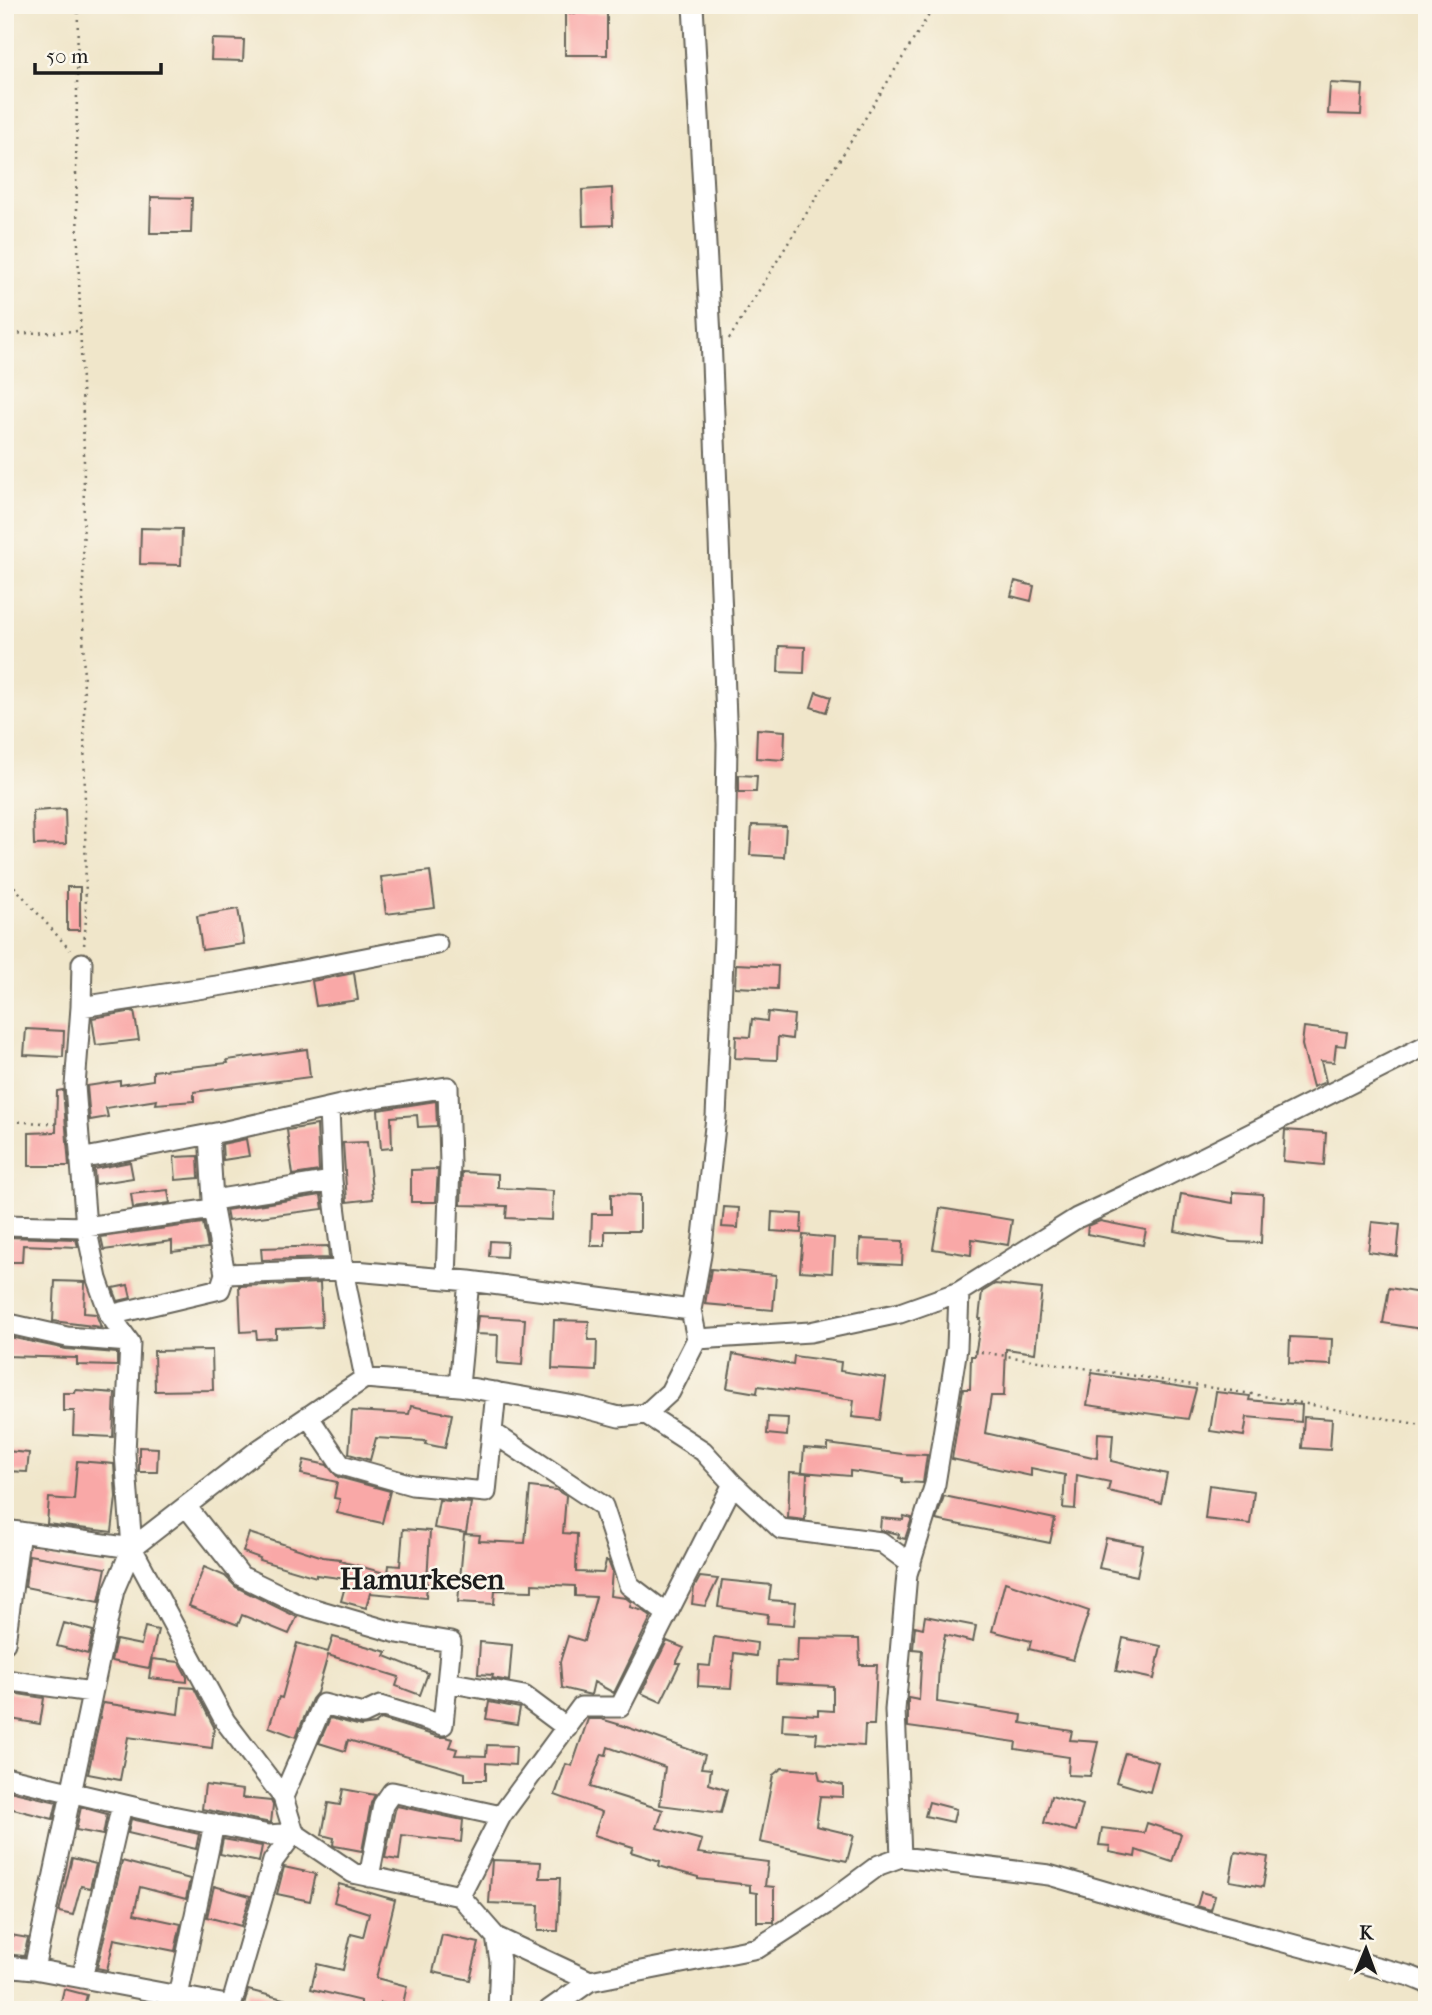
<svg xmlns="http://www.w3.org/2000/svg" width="1432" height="2015" font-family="'IM FELL French Canon',serif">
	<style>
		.building { fill: #f9a8a7 }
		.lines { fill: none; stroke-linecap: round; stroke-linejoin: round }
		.minor-casing { stroke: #666359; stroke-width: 23 }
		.path { stroke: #666359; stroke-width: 2.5; stroke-dasharray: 2 5; stroke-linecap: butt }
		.minor { stroke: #fff; stroke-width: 19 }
		.labels { text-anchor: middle; stroke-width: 5; stroke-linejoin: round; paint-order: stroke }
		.quarter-label { font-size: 30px; font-weight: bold; fill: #1c1c1c; stroke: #fbf7ec }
	</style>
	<rect width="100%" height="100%" fill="#fbf7ec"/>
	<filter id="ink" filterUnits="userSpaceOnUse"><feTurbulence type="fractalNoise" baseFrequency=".0143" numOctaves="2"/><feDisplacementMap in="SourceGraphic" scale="14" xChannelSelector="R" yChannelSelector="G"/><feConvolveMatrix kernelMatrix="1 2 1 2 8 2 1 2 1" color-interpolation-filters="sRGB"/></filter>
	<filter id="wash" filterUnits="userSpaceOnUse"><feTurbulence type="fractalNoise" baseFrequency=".00686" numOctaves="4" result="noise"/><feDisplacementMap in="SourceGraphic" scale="28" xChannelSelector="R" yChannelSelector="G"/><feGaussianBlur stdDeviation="1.57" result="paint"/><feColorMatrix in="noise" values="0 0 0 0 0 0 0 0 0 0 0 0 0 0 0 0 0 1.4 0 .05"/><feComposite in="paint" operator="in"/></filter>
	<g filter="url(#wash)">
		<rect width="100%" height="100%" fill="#f0e6ca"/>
		<g id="blocks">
			<path class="building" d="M565,13H607V55H565Z
				M212,39L244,40L243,61L211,60Z
				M1330,83L1363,85L1361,115L1328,114Z
				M612,188L613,225L583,226L582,190Z
				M151,197L192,198L191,233H150Z
				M141,528L182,529L181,565L140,564Z
				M1015,581L1034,586L1031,601L1011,596Z
				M779,646L805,647L804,673L778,672Z
				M816,692L831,697L826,712L811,707Z
				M757,729L785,731L784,760L756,758Z
				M739,775L757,776L756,792H739Z
				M65,809L66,844L34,845L33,811Z
				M752,825L786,826L784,857L750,855Z
				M430,871L435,908L386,914L381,877Z
				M67,887H80V930H67Z
				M238,909L244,944L202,950L197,916Z
				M736,964L778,966L777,989L735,987Z
				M354,973L358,1000L316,1006L312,981Z
				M134,1011L139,1040L96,1045L92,1018Z
				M768,1012L794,1015L792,1039L778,1037L777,1060L735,1058L736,1036L750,1037L752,1019L767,1021Z
				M1304,1027L1347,1032L1345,1046L1336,1045L1334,1062L1321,1061L1326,1082L1313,1087L1302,1045Z
				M26,1029L64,1031L63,1057L24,1055Z
				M307,1049L310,1077L194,1092V1101L156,1104L157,1100L106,1108L108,1117L90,1120L87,1086L120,1081V1085L153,1080V1071L228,1063L227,1060Z
				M63,1090L69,1166H29V1133L56,1132L57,1091Z
				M436,1101L437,1126L418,1127L417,1115L391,1117L392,1148L381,1149L378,1110Z
				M317,1125L319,1171L293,1175L287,1130Z
				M1285,1130L1326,1133L1324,1165L1283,1161Z
				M246,1139L249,1156L223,1160L222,1144Z
				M367,1142L373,1199L347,1202L343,1143Z
				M198,1156L199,1178L176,1180L174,1157Z
				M130,1162L133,1178L95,1184L94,1169Z
				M438,1169L436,1202H411V1170Z
				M462,1172L498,1174V1188L553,1191L552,1220L506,1218L507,1206L461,1205Z
				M168,1190L170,1203L133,1208L131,1194Z
				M1233,1192L1263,1194L1261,1243L1231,1242L1175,1231L1181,1194L1233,1203Z
				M611,1194L640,1195V1231H605V1246H591L592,1214H611Z
				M321,1195L323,1209L228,1221L226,1210Z
				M724,1207L739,1208L738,1228L722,1227Z
				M940,1208L1012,1220L1008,1245L972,1239L971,1255L933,1249Z
				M772,1212L802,1214L801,1233L771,1231Z
				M1100,1221L1146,1230L1143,1245L1087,1234L1088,1226Z
				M1372,1222L1400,1225L1397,1256L1368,1252Z
				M203,1223L208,1248L172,1252V1241L104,1250L101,1237Z
				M803,1235L834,1238L832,1273L800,1271Z
				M5,1237L76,1239L78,1247L23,1245L22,1262H5Z
				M860,1239L903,1241L902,1265L859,1263Z
				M490,1241L507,1242L506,1257L489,1256Z
				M328,1246L329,1258L262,1260L261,1248Z
				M711,1269L776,1275L773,1310L705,1304Z
				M55,1281L85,1282L84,1313L96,1314L101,1327L53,1321Z
				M320,1283L322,1327L276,1329V1338L257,1339L256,1331L241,1332L239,1286Z
				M995,1284L1042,1289L1035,1353L1006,1349L1004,1396H991L985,1433L1097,1458L1098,1433L1113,1434L1111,1461L1167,1474L1161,1503L1108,1491L1110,1482L1077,1475L1075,1509L1063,1508L1065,1475L1031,1468V1476L952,1459L963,1389H970L971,1356H975L981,1319H979L982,1292Z
				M128,1285L131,1298L118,1301L113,1288Z
				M1389,1288L1427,1294L1422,1329L1383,1323Z
				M478,1316L525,1319L522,1365L497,1363L498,1335L476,1334Z
				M554,1320L589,1321L588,1340H597L596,1371L552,1369Z
				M5,1336L66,1349L117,1353V1366L77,1365V1358L5,1356Z
				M1290,1337L1332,1339L1331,1365L1289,1363Z
				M212,1350L213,1390L155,1391L154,1351Z
				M733,1354L793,1365L794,1356L841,1362L840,1371L886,1378L880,1420L852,1417L854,1400L758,1386L757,1393L727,1388Z
				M1092,1373L1196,1389L1188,1419L1087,1405Z
				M76,1390L115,1393L113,1437L73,1435L74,1411H63V1393H75Z
				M1216,1392L1250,1396L1249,1400L1302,1405L1301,1422L1247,1417L1244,1436L1210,1431Z
				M411,1406L452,1414L445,1448L425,1444L426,1441L376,1438L370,1460L349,1454L352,1411L409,1414Z
				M768,1417L788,1418L787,1436L767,1434Z
				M1304,1417L1332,1419L1330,1450L1302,1448Z
				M828,1444L902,1454L927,1455L923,1483L902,1482V1478L850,1471V1476L802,1472L804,1448L828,1450Z
				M139,1447L158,1448L157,1472H139Z
				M5,1451L29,1453L27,1472L5,1471Z
				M304,1460L327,1465L338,1477L390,1491L382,1523L337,1513L340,1499L334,1498L337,1482L301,1474Z
				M77,1461L114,1464L116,1497L112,1532L47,1524L49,1498L74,1500Z
				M790,1472L807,1473L805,1520L788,1518Z
				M1209,1485L1254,1491L1250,1524L1205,1519Z
				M530,1487L556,1490L566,1496L563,1533L577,1534L576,1572L603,1573L606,1561H608L612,1571L610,1596L626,1598L631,1602L630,1607L643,1611L651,1617L614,1693L594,1682L591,1695L562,1688L560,1662L568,1636L584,1641L596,1597L575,1596V1586L532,1584V1591L495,1590L494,1604L458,1602L464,1534L480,1535L479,1541L525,1543Z
				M944,1496L1055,1519L1050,1543L936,1520Z
				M439,1500L471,1503L466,1533L434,1528Z
				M904,1516L912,1518L905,1539L898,1537L899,1534L880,1530L881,1518L903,1520Z
				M403,1529L430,1531L426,1598L370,1593L366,1608L341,1601L347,1579L316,1575V1577L259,1560L260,1558L243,1552L249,1533L323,1557L340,1559V1561L388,1574L389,1565L400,1566Z
				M1106,1538L1143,1545L1137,1576L1099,1568Z
				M29,1555L106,1568L99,1602L25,1587Z
				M204,1567L225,1576L236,1587L297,1617L289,1634L242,1615L238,1625L189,1606Z
				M700,1577L718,1579L705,1606L692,1604L694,1588Z
				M722,1580L771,1585L769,1600L796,1602L794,1625L767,1623L768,1614L718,1607Z
				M1005,1582L1089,1611L1073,1660L1029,1649L1031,1641L992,1631Z
				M925,1616L976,1626L973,1642L945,1635L939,1666L937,1702L1022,1715L1021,1723L1072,1731L1070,1740L1098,1742L1090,1776L1068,1775L1069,1757L1015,1749L1016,1742L908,1727V1698L919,1700L922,1650L913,1649L915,1626L923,1628Z
				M64,1623L93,1631L88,1654L57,1646Z
				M145,1627L158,1630L149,1668L111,1661L116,1640L141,1645Z
				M333,1637L387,1652L385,1656L428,1673L420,1695L396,1686L399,1677L328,1655L317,1693L312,1699L296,1737L269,1727L279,1697L282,1698L297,1643L328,1652Z
				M714,1637L757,1643L756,1656L734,1653L731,1688L698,1686L699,1665L710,1666Z
				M798,1638L859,1639L860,1665H877L874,1725H865L864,1746L816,1743L817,1733L782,1731L783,1713L818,1715V1710L833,1711V1686L776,1683L777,1661L797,1662Z
				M1123,1638L1161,1646L1154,1679L1116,1671Z
				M667,1641L684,1648L676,1663H680L661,1702L641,1693Z
				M480,1642L512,1645L509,1681L492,1678L493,1675L478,1674Z
				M152,1659L179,1662L187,1677V1682L149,1678Z
				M181,1687L194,1688L214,1727L212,1748L128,1737L120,1780L88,1774L103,1703L178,1714Z
				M5,1692L44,1698L40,1724L5,1718Z
				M489,1702L520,1708L517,1724L486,1719Z
				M330,1718L361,1726L375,1724L381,1719L439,1737H446L453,1739L450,1747L457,1749L455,1755L486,1756L487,1745L516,1746L515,1765L486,1763V1780H465V1773L348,1740L345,1751L319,1743Z
				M588,1719H601L621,1725L705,1755L701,1768L711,1769L709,1784L727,1790L721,1813L660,1805L665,1767L608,1747L606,1755L602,1754L590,1787L663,1810L657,1828L702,1840L698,1853L768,1862L765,1886L774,1887V1922H757V1893L750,1892V1885L698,1879V1877L659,1866L660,1861L631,1852L633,1847L594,1835L602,1812L555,1795L566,1764L572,1766Z
				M1125,1753L1158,1762L1150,1792L1116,1782Z
				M782,1768L818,1771L820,1780L843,1785V1797L820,1796L816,1826L854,1835L847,1861L760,1842L773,1775Z
				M205,1785L243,1790L242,1798L271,1801L273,1805L271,1823L202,1809Z
				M343,1789L375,1795L371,1803L362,1851L335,1846L333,1845L334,1838L322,1835L328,1803L340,1805Z
				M5,1790L57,1802L53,1819L5,1807Z
				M1051,1796L1083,1805L1076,1831L1044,1823Z
				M929,1802L956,1809L953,1822L925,1816Z
				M397,1806L463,1820L461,1842L402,1835L399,1860L385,1858L395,1810Z
				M81,1807L107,1814L103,1835L76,1830Z
				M131,1819L199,1834L196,1849L128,1833Z
				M1147,1823L1181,1834L1172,1862L1136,1850L1135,1857L1109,1852L1110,1846L1099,1845L1102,1828L1144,1833Z
				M223,1839L262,1846L259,1862L220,1854Z
				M1235,1852L1268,1857L1263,1887L1230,1881Z
				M72,1858L96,1864L90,1888L81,1886L73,1915L59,1912Z
				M492,1860L541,1862L540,1878H560L558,1931H538L539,1905L489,1903Z
				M122,1861L190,1879L186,1899L140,1887L134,1914L181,1924L175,1951L114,1939L107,1970L97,1968Z
				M284,1867L316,1874L310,1901L277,1894Z
				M339,1884L395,1900L376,1978L407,1986L402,2008L381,2003L380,2010H361V2001L311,1989L317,1964L343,1970L351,1934L363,1937L369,1913L334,1902Z
				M214,1886L250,1896L241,1926L207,1917Z
				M1201,1892L1215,1896L1211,1910L1197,1906Z
				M5,1934L28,1938L24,1956L5,1954Z
				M442,1935L479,1943L470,1980L433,1972Z
				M64,1989L87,1995L83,2010H59Z
				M248,1990L307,2005L306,2010H243Z"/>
		</g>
	</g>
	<g filter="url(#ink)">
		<use href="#blocks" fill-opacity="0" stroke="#666359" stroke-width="2"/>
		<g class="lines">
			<g class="minor-casing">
				<path id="minor" d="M693,5L711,337L727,744L724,938L716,1117L701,1255L691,1310L697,1339
					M81,1007L236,983L437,944
					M329,1109L332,1181L343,1270L365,1378
					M209,1134L213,1200
					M80,1159L226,1131L367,1099L448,1087L450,1164L446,1279
					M213,1209L225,1274
					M5,1225L86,1227L213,1209V1200L332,1181
					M110,1315L220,1289L225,1274L343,1270L469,1281L691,1310
					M5,1323L67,1337L129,1342
					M459,1386L469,1281
					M646,1414L703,1451L733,1484L781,1529L881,1542L911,1564
					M308,1416L341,1465L412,1485L486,1492L496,1392
					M492,1432L603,1506L629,1585L667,1614
					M186,1506L241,1576L301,1605L397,1633L451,1642L443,1725L380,1706L363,1714L323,1704L283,1797
					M5,1530L132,1548L225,1721L283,1797L294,1833L353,1873L460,1896L496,1937L500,1961L498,2010
					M132,1548L257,1451L365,1378L459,1386L581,1407L619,1417L646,1414L670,1392L697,1339L810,1332L900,1313L959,1292L1077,1218L1160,1179L1427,1045
					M5,1643L20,1532
					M5,1680L92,1692
					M447,1682L524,1696L567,1728
					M5,1777L172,1816L269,1835L294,1833
					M901,1857L895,1710L907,1574L935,1484L957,1348L959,1292
					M369,1877L383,1805L392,1792L501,1816
					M460,1896L501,1816L581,1707H620L733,1484
					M496,1937L590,1981L758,1948L829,1902L879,1865L901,1857L1049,1875L1213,1923L1410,1976L1427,1983
					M5,1966L34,1969L232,2006
					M34,1969L114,1590L132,1548L125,1453L130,1343L110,1315L97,1279L86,1227L75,1086L81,1007L82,963
					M82,1978L122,1805
					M178,1996L214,1824
					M230,2010L273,1861L294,1833
					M549,2010L590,1981"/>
			</g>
			<path class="path" d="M78,5L76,174L84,454L83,603L86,918L84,946
				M5,334L79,331
				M729,339L935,5
				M5,876L70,950
				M5,1121L61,1124
				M974,1351L1252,1394L1427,1426"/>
			<use href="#minor" class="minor"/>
		</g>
	</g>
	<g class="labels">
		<g class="quarter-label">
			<text x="422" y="1589">Hamurkesen</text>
		</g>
	</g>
	<rect width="1432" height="2015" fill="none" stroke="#fbf7ec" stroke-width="28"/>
	<g transform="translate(1366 1949) rotate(1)" stroke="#fbf7ec" stroke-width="5" paint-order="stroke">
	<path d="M0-5L12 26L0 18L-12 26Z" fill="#1c1c1c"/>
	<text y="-10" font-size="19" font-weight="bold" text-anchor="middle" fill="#1c1c1c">K</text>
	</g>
	<path d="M35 63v10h126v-10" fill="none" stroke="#1c1c1c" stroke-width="3.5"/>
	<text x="46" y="63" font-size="21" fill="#1c1c1c" stroke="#fbf7ec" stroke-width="5" paint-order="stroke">50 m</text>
</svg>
